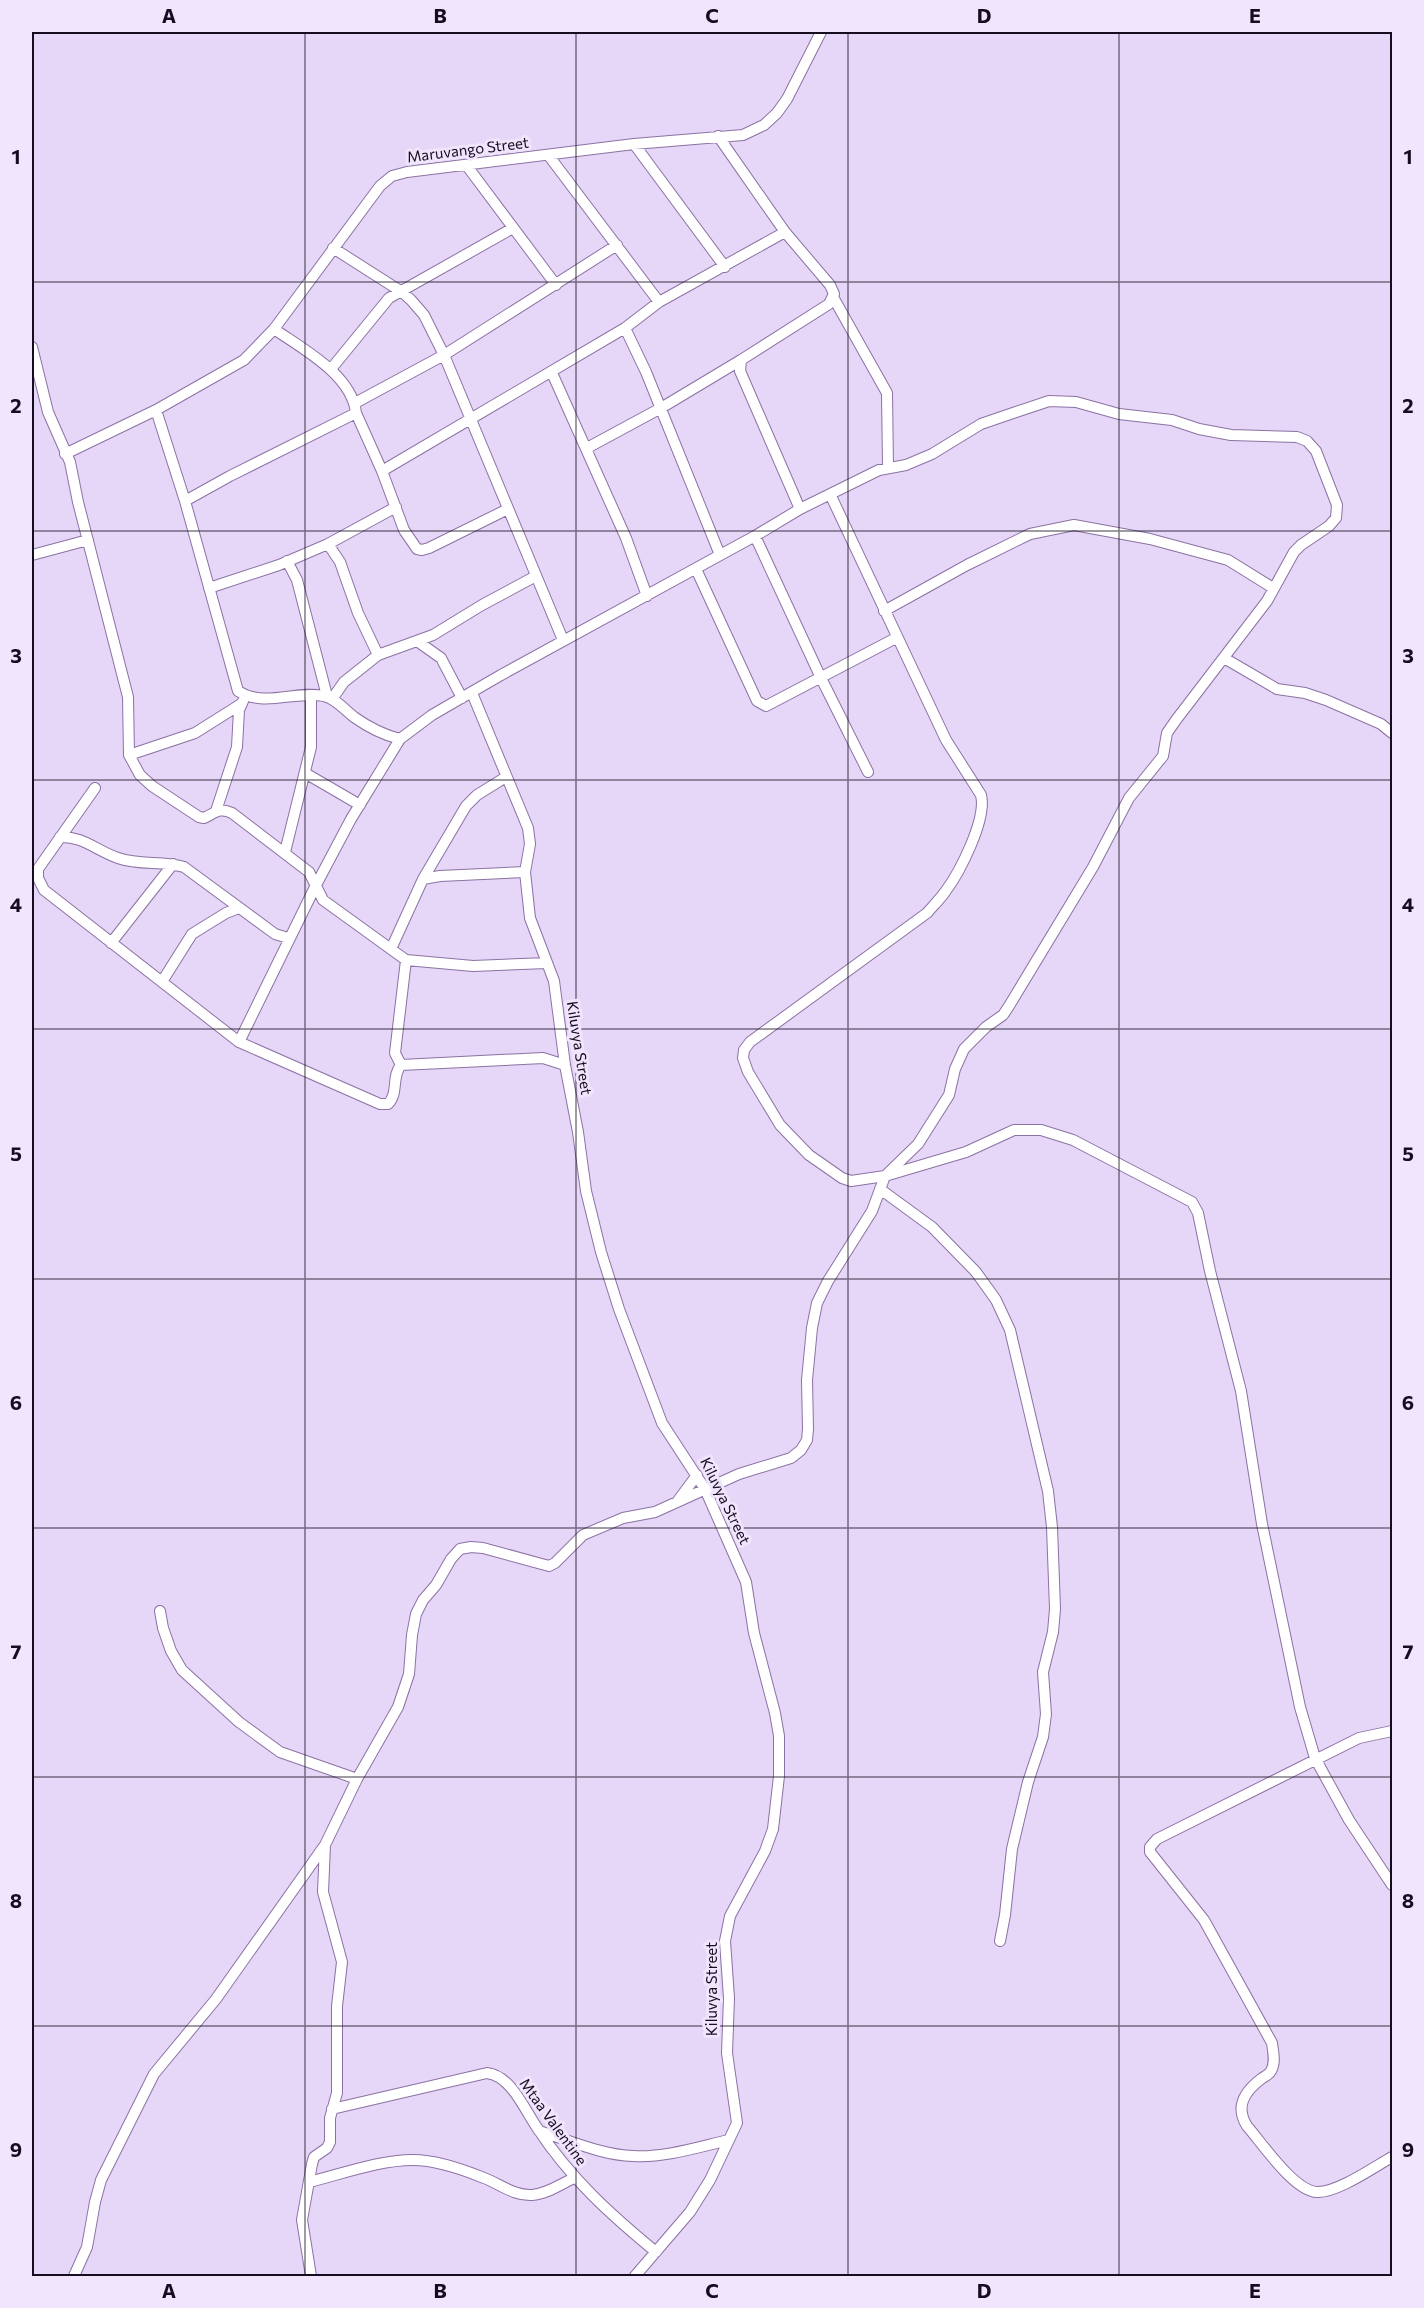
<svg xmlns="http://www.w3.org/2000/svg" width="1424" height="2308" font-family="Commissioner,sans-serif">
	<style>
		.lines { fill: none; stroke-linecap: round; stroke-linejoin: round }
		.minor-casing { stroke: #8b72a4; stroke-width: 12 }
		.minor { stroke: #fff; stroke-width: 10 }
		.grid { fill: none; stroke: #160c1f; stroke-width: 1.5; stroke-opacity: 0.55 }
		.labels { text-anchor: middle; stroke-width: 6; stroke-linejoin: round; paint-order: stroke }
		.street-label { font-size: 15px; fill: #160c1f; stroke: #f0e5fc }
		.neatline { fill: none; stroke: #160c1f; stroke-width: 2 }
		.grid-label { font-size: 20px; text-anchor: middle; font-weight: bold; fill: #160c1f }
	</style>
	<rect width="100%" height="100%" fill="#e6d6f7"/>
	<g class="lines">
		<g class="minor-casing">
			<path id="minor" d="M718,136L785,232L830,285L834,294L829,304L741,360L740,371L800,509
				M634,144L725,267
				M549,156L659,302
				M467,166L556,285
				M333,248L402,292L411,300L424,315L444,355L563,640
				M833,297L887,393L888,467
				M625,328L646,372L720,555
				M274,329C303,349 352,375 356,413L382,471L404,530L417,549L422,550L429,548L508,509
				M32,347L48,412L70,462L78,502L128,697L129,755L140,775L152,786L199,817L204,818C215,813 219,807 232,813L309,872L323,900L406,960L473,966L547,963
				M331,369L389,298L513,228
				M552,373L626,538L647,596
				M355,403L444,355L617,245
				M587,448L661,408L741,360
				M65,454L156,410L244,360L274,329L380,186L392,176L407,172L634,144L743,135L764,125L777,113L787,99L821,32
				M382,471L625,328L659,302L785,232
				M830,494L946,740L981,795C987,819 960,872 945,892C940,899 933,906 927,913L750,1042L744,1050L743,1058L748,1072L780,1125L809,1155L842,1178L851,1181L885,1176L966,1152L1014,1130H1041L1073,1140L1192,1202L1198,1213L1210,1271L1241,1391L1262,1524L1300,1707L1315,1758L1349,1820L1392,1885
				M185,501L230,476L356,413
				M755,536L821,678L868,772
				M328,544L340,562L358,613L378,655
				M32,555L88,540
				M287,561L297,580L327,696
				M696,569L757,701L766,706L896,638
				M209,588L279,565L328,544L396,507
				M884,611L967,565L1030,534L1074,525L1150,539L1228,560L1273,588
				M417,641L441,658L462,698
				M1224,658L1277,689L1305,693L1326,700L1381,724L1392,733
				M472,693L528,828L530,844L525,872L530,918L554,981L565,1065L578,1132L586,1191L601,1252L619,1309L662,1423L705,1489L746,1582L754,1633L775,1713L779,1736V1776L773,1829L765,1851L730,1916L725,1941L729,1998L727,2053L737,2123L710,2180L690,2212L635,2276
				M332,699L344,682L378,655L433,635L482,605L536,576
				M129,755L195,733L241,704
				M305,773L360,805
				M95,788L38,869V878L44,890L239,1042L380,1104H388C399,1093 391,1077 401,1065L543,1058L565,1065
				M216,811L237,747L239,710L243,701
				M60,837C83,836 97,851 118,858C140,866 163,860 184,867L275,934L288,938
				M285,852L311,747V695
				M423,879L440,876L525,872
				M111,943L173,864
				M391,949L423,879L466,806L477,795L506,777
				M163,980L192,934L226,913L239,908
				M239,1042L315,887L351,819L400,739
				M401,1065L395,1053L406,960
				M880,1189L932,1227L976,1272L996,1300L1010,1330L1048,1491L1052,1527L1055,1609L1053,1632L1043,1672L1046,1714L1043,1737L1028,1782L1012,1849L1005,1915L1000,1941
				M677,1502L697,1475
				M160,1611L163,1628L171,1651L182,1670L239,1722L280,1752L357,1779
				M1392,1731L1359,1738L1157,1839L1150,1847V1852L1204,1920L1272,2043C1273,2052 1276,2062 1271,2071C1269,2075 1265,2076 1261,2079C1244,2092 1235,2107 1247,2126C1262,2143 1294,2191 1317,2192C1337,2193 1374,2167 1392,2157
				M332,2109L487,2073C512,2076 525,2111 538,2129C570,2178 611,2215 656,2252
				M539,2131C569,2140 601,2155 633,2156C664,2158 698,2147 729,2140
				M309,2182C342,2174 379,2160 413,2160C437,2160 462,2169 484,2178C500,2184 514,2196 532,2195C547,2194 561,2184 574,2178
				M74,2276L87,2247L95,2202L101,2180L154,2074L216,1999L325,1845L357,1779L398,1707L409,1674L412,1635L416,1614L423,1600L436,1585L451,1559L460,1549L471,1547L483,1548L549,1566L555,1563L583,1535L623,1518L655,1512L739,1474L791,1458L801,1450L807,1440L808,1429L807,1380L812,1328L817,1303L828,1281L872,1211L885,1176L918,1144L949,1095L955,1069L964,1049L986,1027L1003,1015L1009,1006L1093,867L1129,798L1163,756L1167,733L1176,720L1267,601L1294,552L1301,545L1329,526L1336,518L1337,505L1316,451L1307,441L1297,437L1231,435L1199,429L1172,420L1119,414L1076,402L1049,401L1016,412L981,424L932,454L906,465L879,470L800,509L755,536L501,675L432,715L400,739C384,735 368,727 354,717C345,710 335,698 324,696C296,690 264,708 238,691L185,501L156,410
				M311,2276L302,2220L312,2164L314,2157L327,2148L330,2142V2118L337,2093V2006L342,1962L323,1892L325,1845"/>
		</g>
		<use href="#minor" class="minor"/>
	</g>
	<path class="grid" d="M305,32V2276M576,32V2276M848,32V2276M1119,32V2276M32,282H1392M32,531H1392M32,780H1392M32,1029H1392M32,1279H1392M32,1528H1392M32,1777H1392M32,2026H1392"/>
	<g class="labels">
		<g class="street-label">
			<text transform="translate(468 150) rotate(-7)" y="5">Maruvango Street</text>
			<text transform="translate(579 1048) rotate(81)" y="5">Kiluvya Street</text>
			<text transform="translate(725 1501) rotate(64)" y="5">Kiluvya Street</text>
			<text transform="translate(712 1989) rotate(-90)" y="5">Kiluvya Street</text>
			<text transform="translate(553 2122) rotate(54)" y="5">Mtaa Valentine</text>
		</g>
	</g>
	<rect width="1424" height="2308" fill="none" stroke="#f0e5fc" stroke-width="66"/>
	<rect x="33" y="33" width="1358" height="2242" class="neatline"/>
	<g class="grid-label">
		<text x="169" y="23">A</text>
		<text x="440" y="23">B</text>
		<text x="712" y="23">C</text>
		<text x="984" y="23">D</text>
		<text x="1255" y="23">E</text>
		<text x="16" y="164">1</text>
		<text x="1408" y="164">1</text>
		<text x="16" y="413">2</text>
		<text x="1408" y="413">2</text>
		<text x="16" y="663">3</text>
		<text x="1408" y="663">3</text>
		<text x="16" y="912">4</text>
		<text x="1408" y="912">4</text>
		<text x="16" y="1161">5</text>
		<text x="1408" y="1161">5</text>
		<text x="16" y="1410">6</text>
		<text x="1408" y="1410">6</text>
		<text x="16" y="1659">7</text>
		<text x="1408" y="1659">7</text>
		<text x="16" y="1908">8</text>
		<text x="1408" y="1908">8</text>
		<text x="16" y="2157">9</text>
		<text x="1408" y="2157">9</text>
		<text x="169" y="2298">A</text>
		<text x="440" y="2298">B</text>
		<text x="712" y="2298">C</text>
		<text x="984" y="2298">D</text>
		<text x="1255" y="2298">E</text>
	</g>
</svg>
